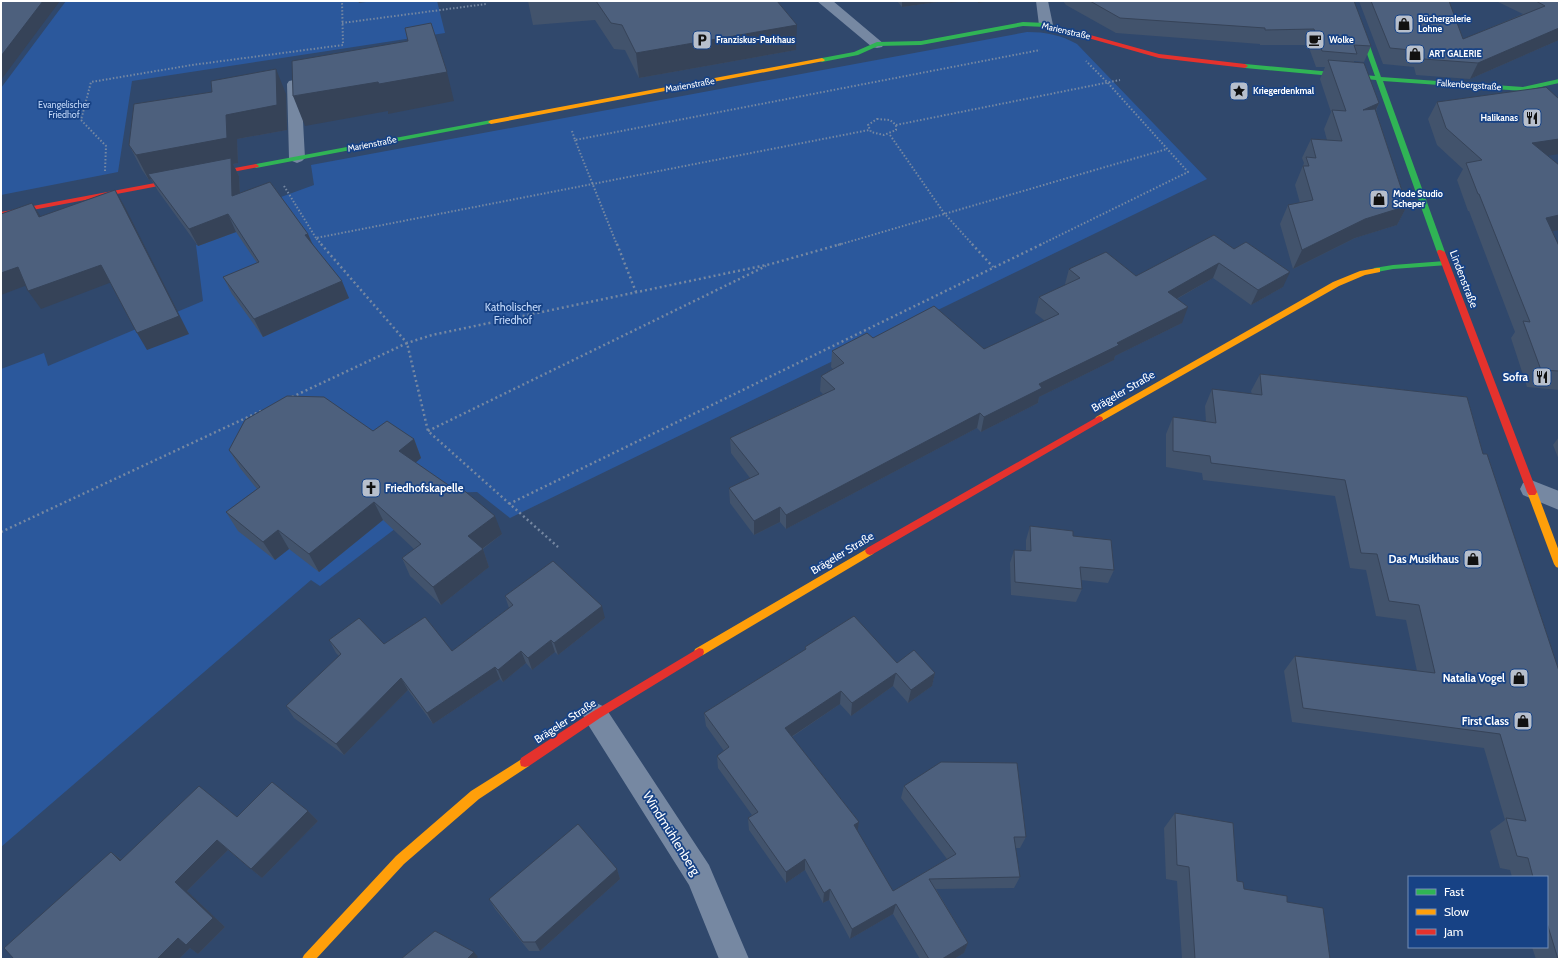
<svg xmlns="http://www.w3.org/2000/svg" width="1560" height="960" font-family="Cabin,sans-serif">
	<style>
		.green { fill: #2b589c }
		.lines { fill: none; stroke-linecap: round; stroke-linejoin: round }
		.path-far1 { stroke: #7688a2; stroke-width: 2; stroke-dasharray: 1.5 2; stroke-linecap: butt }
		.path { stroke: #7688a2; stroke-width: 2.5; stroke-dasharray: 2 3; stroke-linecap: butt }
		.lane { fill: #7688a2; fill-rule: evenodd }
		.street { fill: #7688a2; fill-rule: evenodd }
		.fast { fill: #30b455; fill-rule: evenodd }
		.slow { fill: #ff9f0a; fill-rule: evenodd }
		.jam { fill: #e5322d; fill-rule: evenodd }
		.wall { fill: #42536c }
		.shaded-wall { fill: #364358 }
		.building { fill: #4d607d; stroke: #364358 }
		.labels { text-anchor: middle; stroke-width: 3.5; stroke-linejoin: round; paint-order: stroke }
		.far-poi-label { font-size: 9px; font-weight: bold; fill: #fff; stroke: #174285; text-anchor: start }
		.far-street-label { font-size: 9px; fill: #fff; stroke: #174285 }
		.far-park-label { font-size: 9px; fill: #c2d8f9; stroke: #174285 }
		.street-label { font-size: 11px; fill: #fff; stroke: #174285 }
		.park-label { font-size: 11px; fill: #c2d8f9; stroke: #174285 }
		.poi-label { font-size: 11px; font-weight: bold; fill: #fff; stroke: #174285; text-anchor: end }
		.near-street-label { font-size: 13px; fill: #fff; stroke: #174285 }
	</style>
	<rect width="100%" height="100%" fill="#30486c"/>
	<path class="green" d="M66,1H358L359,3L373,1H437L445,33L132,81L118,172L1,195V88Z
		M1027,32C1046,32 1061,35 1077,44L1207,179L510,518L477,492L442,493L320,586L311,580L1,847V369L44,353L48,366L203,301L196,245L290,211L281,197L314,185L311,165Z"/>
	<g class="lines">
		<path class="path-far1" d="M342,23L486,4
			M877,119L890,120L896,125V130L884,135L871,132L868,125Z
			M896,125L1120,80
			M572,131L575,140L1040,50
			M890,135L944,213L973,245
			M575,140L617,245
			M105,171L106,146L81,120L91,82L192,65L343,45L342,1
			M284,186L316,238
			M322,245L316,238L869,130
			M838,245L1167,149
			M1040,245L1188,172L1107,82L1086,61"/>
		<path class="path" d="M321,244L407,343L432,335L771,264L841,244
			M617,244L636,292
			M972,244L993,267
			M292,397L407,343L428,431L558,547
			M428,431L766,266
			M509,504L1042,244
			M1,532L263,410"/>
		<path class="lane" d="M1036,1H1048L1053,25L1051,28H1041L1039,25Z
			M294,80L299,81L301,84L305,158L302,161L297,163L292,161L289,158L287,84L289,81Z"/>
		<path class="street" d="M817,1H833L884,44L882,47L877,48L872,47Z
			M1531,480L1559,491V510L1523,495L1520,489L1523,483Z
			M596,703L605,707L709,865L749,959H719L689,885L587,723L583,715L587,707Z"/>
		<path class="fast" d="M1348,1H1354L1381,77L1523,87L1559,79V83L1523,91L1383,81L1445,252L1444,254H1441L1437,252L1376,80L1245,68L1242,66L1245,64L1375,76Z
			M1023,22L1046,23L1086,35L1083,37L1046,27L1023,26L921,45L878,46L858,55L822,62L819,60L822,58L854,52L877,42L921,41Z
			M491,120L494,122L493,123L256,168L253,166L256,164Z
			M1445,261H1448V265L1393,269L1377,272L1373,270L1374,268L1393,265Z"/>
		<path class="slow" d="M822,58L825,60L824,61L491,124L488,122L491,120Z
			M1377,268H1380V272L1365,275L1339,286L1102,421L1099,422L1095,419L1096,417L1333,282L1360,271Z
			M1532,488L1535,489L1537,492L1559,551V568L1556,567L1554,564L1527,492L1529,489Z
			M870,547L873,548L875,551L873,554L703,655L699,656L695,655L694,652L695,649Z
			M525,757L529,758L530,762L529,766L479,799L404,864L316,959H302L304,955L396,856L471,791Z"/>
		<path class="jam" d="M1083,33L1159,54L1245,64L1248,66L1245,68L1159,58L1081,36L1080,35Z
			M256,164L259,166L258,167L1,216V212Z
			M1438,250H1441L1445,252L1537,492L1535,495H1529L1527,492L1437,252Z
			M1099,416L1102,417L1103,419L1102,421L873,554L870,555L867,554L865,551L867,548Z
			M699,648L703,649L704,652L703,655L600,718L529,766L525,767L521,766L520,762L521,758L592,712Z"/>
	</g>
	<path class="wall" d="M528,1H777L796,50L639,78L625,50L614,49L595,20L533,25Z
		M897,1H945L902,7Z
		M1063,1H1354L1371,46L1364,62L1354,61V63L1379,103L1376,111L1407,206L1397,225L1355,238L1293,269L1280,224L1288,205L1300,203L1295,185L1304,163L1302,158L1311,139L1327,140L1324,129L1331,112L1320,79L1325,67H1316L1308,45H1260V44L1116,33L1066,5Z
		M1359,1H1449L1463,39L1523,14L1496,1H1559V40L1470,79L1416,75L1414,67L1383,64Z
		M286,94L287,130L237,139L238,163L233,164L239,176L240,194L308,234L313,246L349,298L263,337L232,294L223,277L257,263L236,232L198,246L158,191L151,179L149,180L142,170L129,145Z
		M1437,102L1548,156L1559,165V230L1552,231L1559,246V390L1527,387L1511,338L1515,332L1469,211H1468L1457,180L1463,169L1437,145L1428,119Z
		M1214,235L1283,287L1251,305L1213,278L1177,299L1182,323L1115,356L1114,360L1039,397L1038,403L981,432L977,428L786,529L780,522L754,535L730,503L729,488L750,478L731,453L730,438L823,394L820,391L821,376L833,369L831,367L832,351L873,338L984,349L1045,321L1035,313L1039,297L1065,285V284L1069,269L1136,276Z
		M1260,374L1467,397L1483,454H1487L1559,671V959H1536L1532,947H1547V877H1512L1510,870L1500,868L1490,831L1505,820L1484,748L1292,722L1284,671L1295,656L1417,671L1406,620L1376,616L1366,570L1350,568L1335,496L1203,480L1202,473L1166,467V434L1173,417L1206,422L1205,406L1212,389L1252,394L1251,391Z
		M373,431L414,439L421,458L415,463L502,534L483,549L489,567L441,605L410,576L402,558L414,549L383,520L319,572L289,549L275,560L238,531L226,512L257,489L240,468L229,450Z
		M1559,437V460L1553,445Z
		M1030,526L1073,536L1114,570L1108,583L1081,580L1082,589L1076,602L1011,595L1010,563L1014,550L1026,551V540Z
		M505,596L605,618L558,655L555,652L532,670L526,663L503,682L500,679L433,724L408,690L344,755L294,718L286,706L339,656L336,653L329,640L452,651L509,608Z
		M805,647L897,663L935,673L932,686L908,703L893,686L851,716L840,704L792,737L859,822L857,831L893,891L947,859L901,798L904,786L1026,837L1020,848H1015L1020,877L1014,888L936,889L968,943L964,953L954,959H920L893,914L850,939L829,900L823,903L805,870L786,883L749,830L748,818L752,815L718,768L717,756L724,751L706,726L704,713L805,650Z
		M308,811L318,821L262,878L228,850L187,891L225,927L198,954L190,948L179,959H14L111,852L121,859L237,817Z
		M1175,813L1244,889L1287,902L1330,959H1182L1177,881L1166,879L1164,828Z
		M617,869L620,879L540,951H529L495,909L489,899Z"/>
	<path class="shaded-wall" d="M43,1H60L1,80V56Z
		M902,1H945L902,7Z
		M951,1H966L950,3Z
		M978,1H991L978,3Z
		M797,25L796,50L639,78L636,53Z
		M1559,28V40L1470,79L1478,63Z
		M276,69L286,94L287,130L237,139L238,163L233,164L239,176L241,214L148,174L151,179L149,180L136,155L226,115Z
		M447,72L454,101L388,114V111L305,126L293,96L378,82Z
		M1379,103L1370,122L1363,110Z
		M1559,139V154L1521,160L1532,143Z
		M115,190L125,207L189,334L147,350L137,333Z
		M32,203L43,220L39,217Z
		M1407,206L1397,225L1355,238L1293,269L1302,250L1365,219Z
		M228,214L236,232L198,246L189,229Z
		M1559,215V230L1534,235L1546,218Z
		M308,234L316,252L305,235Z
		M1219,263L1213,278L1162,307L1168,292Z
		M101,265L112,282L41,309L28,291Z
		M18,267L30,284L1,295V273Z
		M1290,272L1283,287L1251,305L1258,290Z
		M342,281L349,298L263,337L254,319Z
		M1188,307L1182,323L1115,356L1114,360L1039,397L1038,403L981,432L984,417L1039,384L1117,343Z
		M980,413L977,428L786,529V515Z
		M414,439L421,458L407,470L399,451Z
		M374,502L383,520L319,572L309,554Z
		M780,507V522L754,535V521Z
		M495,516L502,534L475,554L468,536Z
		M278,530L289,549L275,560L263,542Z
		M483,549L489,567L441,605L433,587Z
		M602,606L605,618L558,655L554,643Z
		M551,640L555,652L532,670L528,658Z
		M521,651L526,663L503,682L498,670Z
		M495,667L500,679L433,724L427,713Z
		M896,673L893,686L851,716L852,703Z
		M935,673L932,686L908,703L911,690Z
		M401,678L408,690L344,755L336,744Z
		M841,691L840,704L785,741V728Z
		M308,811L318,821L262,878L251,869Z
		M859,822L857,834L854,825Z
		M217,840L228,850L187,891L225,927L198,954L190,948L179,959H157L175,882Z
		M111,852L124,862L120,861Z
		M805,859V870L786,883V872Z
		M617,869L620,879L540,951L535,942Z
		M830,889L829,900L823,903L824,893Z
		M896,904L893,914L850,939L852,929Z
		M968,943L964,953L954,959H942Z
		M474,952L478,957L475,959H467Z"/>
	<path class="building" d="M1,1H43L1,56Z
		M596,1H777L797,25L636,53L622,25L611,23Z
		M1090,1H1354L1371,46L1354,45L1357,54L1322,51L1314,29L1265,30V28L1120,18Z
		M1371,1H1449L1463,39L1545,6L1536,1H1559V28L1478,63L1424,59L1421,51L1390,48Z
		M431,23L447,72L379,84L378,82L293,96L292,61L408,41L405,28Z
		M1328,60L1364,63L1379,103L1363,110L1375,109L1407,206L1365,219L1302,250L1288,205L1313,200L1303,166H1309L1306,157L1316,158L1311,139L1342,141L1332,110L1346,111Z
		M276,69L277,105L226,115L227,138L136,155L129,145L134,104L212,92L211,81Z
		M1546,87L1559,99V139L1532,143L1559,165V215L1546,218L1559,246V371L1541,370L1523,321L1530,322L1479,194H1478L1466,163L1482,160L1446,128L1437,102Z
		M231,158L232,196L270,182L308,234L305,235L342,281L254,319L223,277L259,262L228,214L189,229L148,174Z
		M115,190L179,316L137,333L101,265L28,291L18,267L1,273V214L32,203L39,217Z
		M1214,235L1234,249L1246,242L1290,272L1258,290L1219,263L1168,292L1188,307L1117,343L1119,345L1039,384L1042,388L984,417L980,413L786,515L780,507L754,521L729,488L759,474L730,438L835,389L821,376L844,363L832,351L867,333L873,338L934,306L984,349L1059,314L1039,297L1080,278L1069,269L1106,252L1136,276Z
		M1260,374L1467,397L1483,454H1487L1559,671V959H1558L1547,923V877H1533L1528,858L1517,856L1506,818L1526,821L1500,734L1303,708L1295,656L1435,673L1419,605L1389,601L1377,554L1361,553L1345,480L1211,463L1210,456L1173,451V417L1216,423L1212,389L1262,395Z
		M287,396L324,397L373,431L387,421L414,439L399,451L457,491L461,488L495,516L468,536L483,549L433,587L402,558L421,544L374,502L309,554L278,530L263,542L226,512L260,487L229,450L245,420Z
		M1030,526L1073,531V536L1111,540L1114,570L1080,567L1082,589L1015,582L1014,550L1031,551Z
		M553,561L602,606L554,643L551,640L528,658L521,651L498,670L495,667L427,713L401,678L336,744L286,706L341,654L329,640L359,618L384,644L425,617L452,651L513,605L505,596Z
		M854,616L897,663L914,650L935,673L911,690L896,673L852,703L841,691L785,728L859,822L854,825L893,891L956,854L904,786L941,762L1017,763L1026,837H1014L1020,877L929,879L968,943L942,959H929L896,904L852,929L830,889L824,893L805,859L786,872L748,818L758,812L717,756L729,747L704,713L806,649L805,647Z
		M272,782L308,811L251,869L217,840L175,882L213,918L186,945L178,938L157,959H14L4,948L111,852L120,861L199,786L237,817Z
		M1175,813L1233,823L1237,881L1243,882L1244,889L1287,896V902L1323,908L1330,959H1195L1189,867L1177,865Z
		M578,824L617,869L535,942H523L489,899Z
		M435,931L474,952L467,959H401Z"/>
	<defs>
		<g id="shop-square" transform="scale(1)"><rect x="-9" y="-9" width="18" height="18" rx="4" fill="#b7bfcc" stroke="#174285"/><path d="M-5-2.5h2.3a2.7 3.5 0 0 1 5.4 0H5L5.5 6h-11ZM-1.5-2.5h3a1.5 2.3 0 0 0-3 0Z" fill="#111"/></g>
		<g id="parking-square" transform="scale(1)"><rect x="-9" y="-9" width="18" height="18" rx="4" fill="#b7bfcc" stroke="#174285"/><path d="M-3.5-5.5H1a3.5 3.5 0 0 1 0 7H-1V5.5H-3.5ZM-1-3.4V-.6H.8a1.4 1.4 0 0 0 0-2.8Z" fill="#111"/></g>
		<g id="cafe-square" transform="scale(1)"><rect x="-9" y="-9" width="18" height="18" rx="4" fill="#b7bfcc" stroke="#174285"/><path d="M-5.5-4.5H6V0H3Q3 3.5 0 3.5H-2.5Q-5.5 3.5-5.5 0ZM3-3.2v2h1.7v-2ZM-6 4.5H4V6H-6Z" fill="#111"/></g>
		<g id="sight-square" transform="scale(1)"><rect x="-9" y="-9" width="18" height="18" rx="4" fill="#b7bfcc" stroke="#174285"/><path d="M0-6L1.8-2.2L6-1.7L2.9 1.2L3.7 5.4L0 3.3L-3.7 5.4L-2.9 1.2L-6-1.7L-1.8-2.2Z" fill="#111"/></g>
		<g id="restaurant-square" transform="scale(1)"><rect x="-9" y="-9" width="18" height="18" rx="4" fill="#b7bfcc" stroke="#174285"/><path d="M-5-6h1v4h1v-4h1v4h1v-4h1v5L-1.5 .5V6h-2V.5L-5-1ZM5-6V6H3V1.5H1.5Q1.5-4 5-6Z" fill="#111"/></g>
		<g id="church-square" transform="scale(1)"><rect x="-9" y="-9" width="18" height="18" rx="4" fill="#b7bfcc" stroke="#174285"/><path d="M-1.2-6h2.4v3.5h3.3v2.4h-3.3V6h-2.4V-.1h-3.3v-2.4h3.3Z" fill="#111"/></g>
	</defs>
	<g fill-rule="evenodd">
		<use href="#shop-square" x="1404" y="24"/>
		<use href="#parking-square" x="702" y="40"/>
		<use href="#cafe-square" x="1315" y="40"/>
		<use href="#shop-square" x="1415" y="54"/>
		<use href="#sight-square" x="1239" y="91"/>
		<use href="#restaurant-square" x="1532" y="118"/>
		<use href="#shop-square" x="1379" y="199"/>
		<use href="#restaurant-square" x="1542" y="377"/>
		<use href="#church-square" x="371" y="488"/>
		<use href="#shop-square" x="1473" y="559"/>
		<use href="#shop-square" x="1519" y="678"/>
		<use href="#shop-square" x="1523" y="721"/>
	</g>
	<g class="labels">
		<g class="far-poi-label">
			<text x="1418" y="22">Büchergalerie<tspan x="1418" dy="10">Lohne</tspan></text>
			<text x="716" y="43">Franziskus-Parkhaus</text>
			<text x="1329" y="43">Wolke</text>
			<text x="1429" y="57">ART GALERIE</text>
			<text x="1253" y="94">Kriegerdenkmal</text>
			<text x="1518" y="121" text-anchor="end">Halikanas</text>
			<text x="1393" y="197">Mode Studio<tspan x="1393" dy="10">Scheper</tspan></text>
		</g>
		<g class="far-street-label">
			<text transform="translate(1066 31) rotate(13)" y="3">Marienstraße</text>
			<text transform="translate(690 85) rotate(-10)" y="3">Marienstraße</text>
			<text transform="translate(1469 85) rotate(4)" y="3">Falkenbergstraße</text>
			<text transform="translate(372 144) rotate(-11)" y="3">Marienstraße</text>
		</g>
		<g class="far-park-label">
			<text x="64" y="108">Evangelischer<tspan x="64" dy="10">Friedhof</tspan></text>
		</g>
		<g class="street-label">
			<text transform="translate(1464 279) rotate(69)" y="4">Lindenstraße</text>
			<text transform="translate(1123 391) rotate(-30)" y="4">Brägeler Straße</text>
			<text transform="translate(842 553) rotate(-31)" y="4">Brägeler Straße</text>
			<text transform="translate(565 721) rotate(-33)" y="4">Brägeler Straße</text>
		</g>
		<g class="park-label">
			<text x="513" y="311">Katholischer<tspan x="513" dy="13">Friedhof</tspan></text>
		</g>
		<g class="poi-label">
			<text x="1528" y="381">Sofra</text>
			<text x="385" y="492" text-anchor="start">Friedhofskapelle</text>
			<text x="1459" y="563">Das Musikhaus</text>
			<text x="1505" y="682">Natalia Vogel</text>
			<text x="1509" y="725">First Class</text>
		</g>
		<g class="near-street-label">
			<text transform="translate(672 833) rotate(58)" y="5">Windmühlenberg</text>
		</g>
	</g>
	<rect width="1560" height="960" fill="none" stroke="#ffffff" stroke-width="4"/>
	<rect x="1408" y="876" width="140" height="72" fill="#174285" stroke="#748eb6"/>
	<rect x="1416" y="889" width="20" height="6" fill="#30b455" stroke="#748eb6"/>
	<text x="1444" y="896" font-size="12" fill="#ffffff">Fast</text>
	<rect x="1416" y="909" width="20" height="6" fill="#ff9f0a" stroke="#748eb6"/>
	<text x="1444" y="916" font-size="12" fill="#ffffff">Slow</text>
	<rect x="1416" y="929" width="20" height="6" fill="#e5322d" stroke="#748eb6"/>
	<text x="1444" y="936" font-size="12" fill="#ffffff">Jam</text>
</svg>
